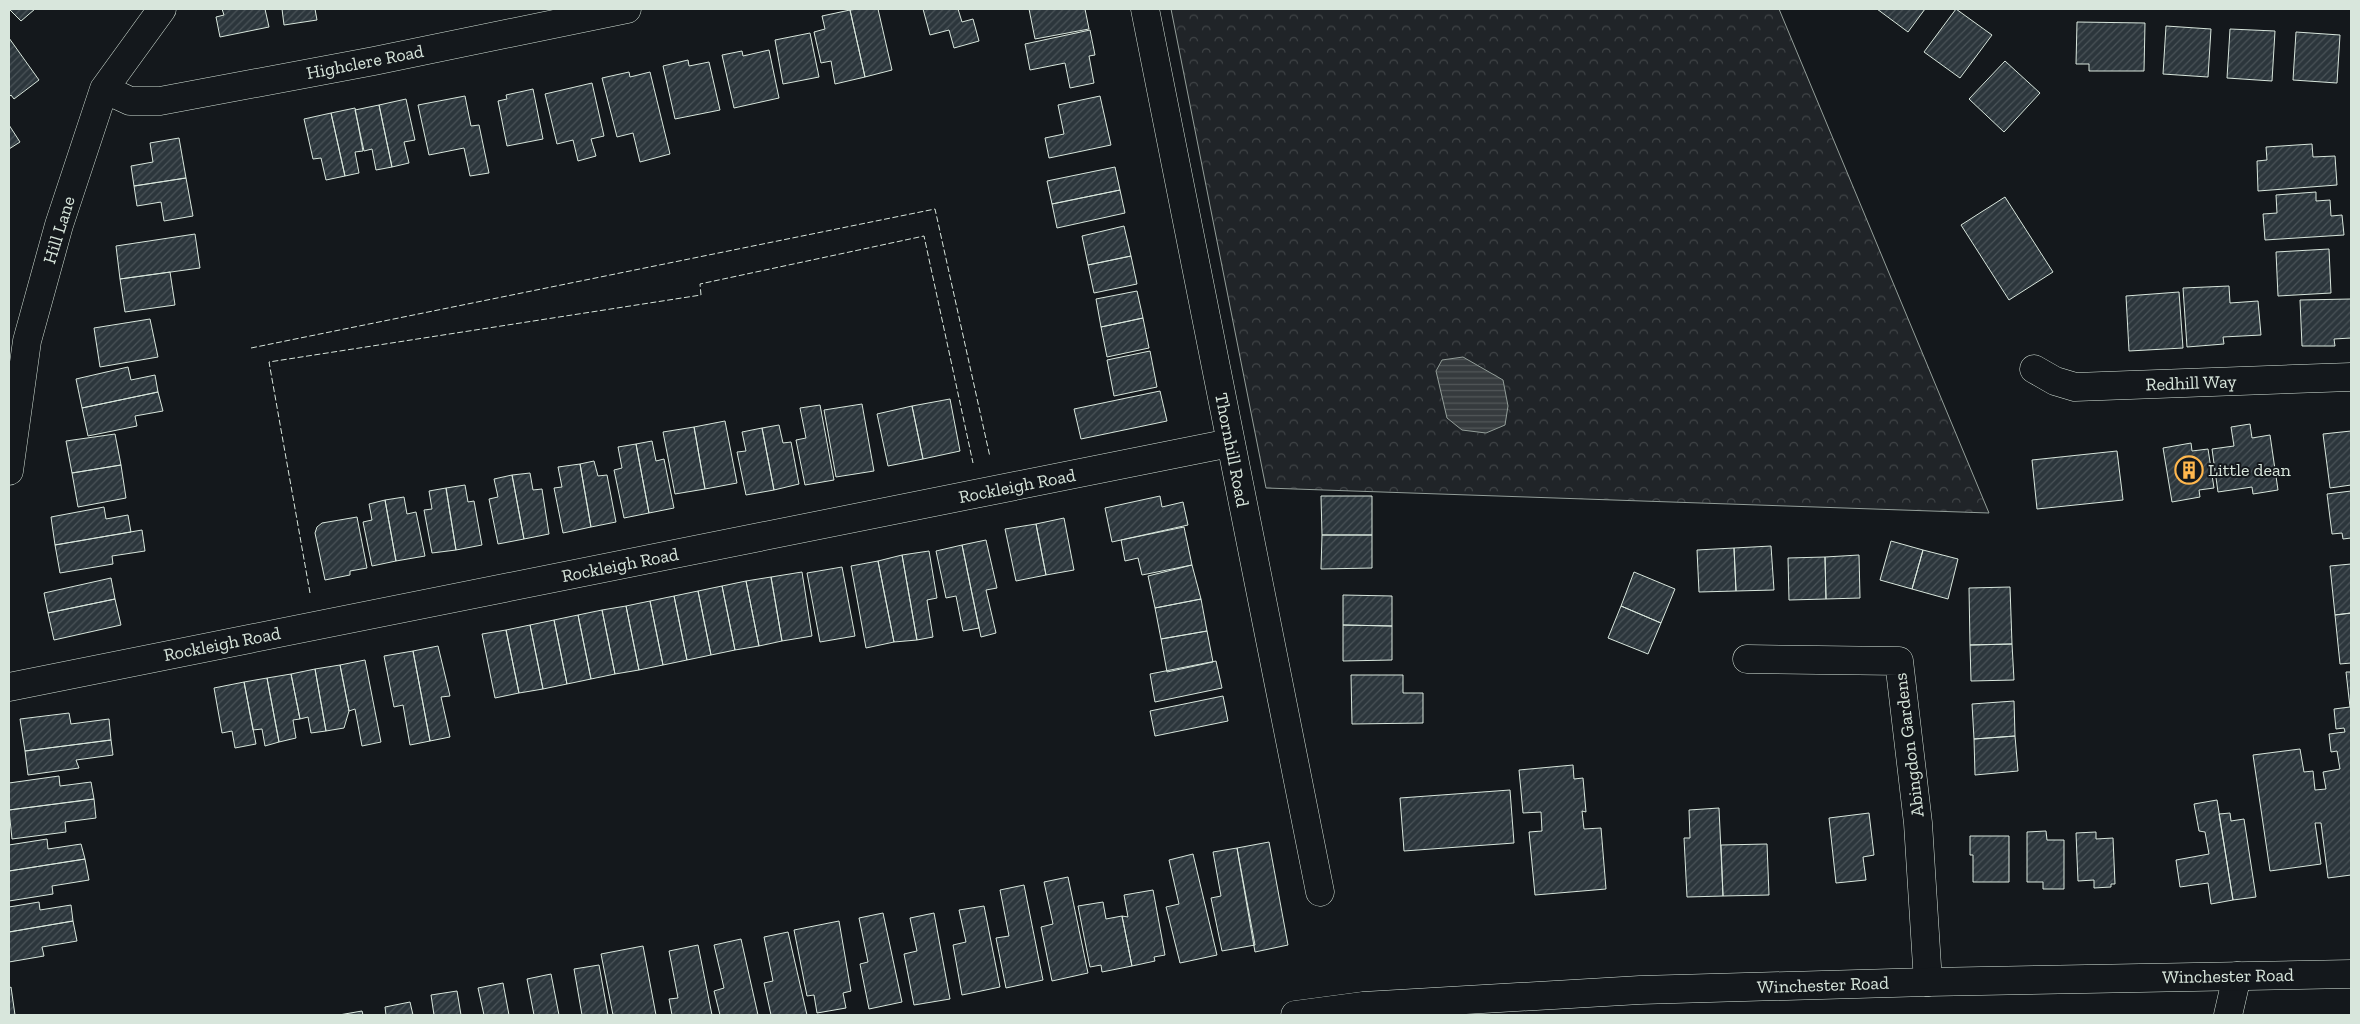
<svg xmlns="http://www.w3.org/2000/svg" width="2360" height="1024" font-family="'Zilla Slab',serif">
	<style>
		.forest { fill: url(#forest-crowns); stroke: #939e99 }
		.water { fill: url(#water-rules); stroke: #939e99 }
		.building { fill: url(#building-hatch); stroke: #d8e6dc }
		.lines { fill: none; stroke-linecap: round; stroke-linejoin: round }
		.minor-casing { stroke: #d8e6dc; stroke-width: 29 }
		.major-casing { stroke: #d8e6dc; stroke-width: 29 }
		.minor { stroke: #14181c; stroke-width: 28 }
		.major { stroke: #14181c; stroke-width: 28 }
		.fence { stroke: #d8e6dc; stroke-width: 1; stroke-dasharray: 6 2.5; stroke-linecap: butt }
		.labels { text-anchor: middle; stroke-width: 4; stroke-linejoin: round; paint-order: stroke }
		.street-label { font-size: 18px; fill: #d8e6dc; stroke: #14181c }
		.poi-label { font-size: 18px; fill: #d8e6dc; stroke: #14181c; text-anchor: start }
	</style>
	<defs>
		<pattern id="forest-crowns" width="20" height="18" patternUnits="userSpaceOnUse" patternTransform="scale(1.25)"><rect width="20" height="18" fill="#202428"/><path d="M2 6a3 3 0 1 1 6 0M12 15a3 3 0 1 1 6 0" fill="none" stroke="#404447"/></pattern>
		<pattern id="water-rules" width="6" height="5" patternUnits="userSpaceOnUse" patternTransform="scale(1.25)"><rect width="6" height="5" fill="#363b3e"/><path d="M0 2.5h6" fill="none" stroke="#525759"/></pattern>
		<pattern id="building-hatch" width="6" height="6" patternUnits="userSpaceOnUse" patternTransform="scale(1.25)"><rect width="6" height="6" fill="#2c363c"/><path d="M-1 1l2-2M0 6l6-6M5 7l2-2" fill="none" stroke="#4a5358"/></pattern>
	</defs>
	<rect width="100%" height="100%" fill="#14181c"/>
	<path class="forest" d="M1171,9H1779L1989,513L1266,488Z"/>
	<path class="water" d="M1463,357L1503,380L1508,406L1505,425L1486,433L1462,430L1447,418L1436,371L1442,360Z"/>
	<path class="building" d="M9,9H35L21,21Z
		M222,9H265L269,27L220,37L216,17L224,15Z
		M282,9H315L317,20L284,25Z
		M858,9H878L892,70L865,77L850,10Z
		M923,9H958L962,22L973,19L979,41L954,48L949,30L930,35Z
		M1029,9H1085L1089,29L1035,39Z
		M1877,9H1925L1908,32Z
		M1956,9L1992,35L1960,78L1924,52Z
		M850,10L865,77L835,84L831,61L821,63L814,32L825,29L822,16Z
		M2077,22L2145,23L2144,71H2089V64H2076Z
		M2166,26L2211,29L2208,77L2163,74Z
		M2230,29L2275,31L2272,81L2227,78Z
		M1090,30L1095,55L1089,56L1094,83L1070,88L1065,63L1030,70L1025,44Z
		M2296,32L2340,35L2337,83L2293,80Z
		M810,33L819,77L783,84L775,40Z
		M9,38L39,80L14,99L11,95L9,97Z
		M769,50L779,98L734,108L722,55L742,51L743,56Z
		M688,60L689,66L709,62L720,110L675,119L663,66Z
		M2005,61L2040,93L2004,132L1969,99Z
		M629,72L630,77L650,72L670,154L640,162L633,133L617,137L602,78Z
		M592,83L604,136L591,139L596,156L578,161L573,140L557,144L545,94Z
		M533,89L543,139L507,146L498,101L507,99L506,95Z
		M465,96L471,126L479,125L489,173L470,176L464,148L429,155L418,105Z
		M1100,96L1111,145L1049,158L1045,138L1064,134L1058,105Z
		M406,99L415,140L404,142L409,163L392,167L379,105Z
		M379,105L392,167L376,170L372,149L364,151L355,110Z
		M355,108L363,151L355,152L359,173L345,176L331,113Z
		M331,113L345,176L326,180L321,158L313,159L304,119Z
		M9,125L20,142L9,149Z
		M179,138L186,178L134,186L131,166L153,162L150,143Z
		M2312,144L2313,157L2335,156L2337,185L2258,191L2257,161L2267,160L2266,147Z
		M1115,167L1120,190L1052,204L1047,181Z
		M186,178L193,216L164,221L161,202L137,206L134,186Z
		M1120,190L1125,213L1057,228L1052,204Z
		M2316,192V201L2330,200L2331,216L2342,215L2344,235L2265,240L2263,214L2277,213L2276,195Z
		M2005,197L2053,272L2009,300L1961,225Z
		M1124,226L1131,256L1088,265L1082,236Z
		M195,234L200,268L120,279L116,246Z
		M2329,249L2331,293L2278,296L2276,252Z
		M1131,256L1137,284L1094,293L1088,265Z
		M170,272L175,305L125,312L120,279Z
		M2229,286L2230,303L2258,301L2261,335L2223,337L2224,344L2187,347L2183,288Z
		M1137,291L1143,318L1101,327L1096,299Z
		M2179,292L2183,348L2129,351L2126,296Z
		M2351,299V338L2334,339L2335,346H2302L2300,300Z
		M1143,318L1149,348L1107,357L1101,327Z
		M150,319L158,357L100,367L94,328Z
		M1150,351L1157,387L1114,396L1107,360Z
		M128,367L131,380L155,375L158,392L82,408L76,379Z
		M1160,391L1167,421L1081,439L1074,409Z
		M158,392L163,411L135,416L137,426L88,436L82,408Z
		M950,399L960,451L923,459L912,406Z
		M862,404L874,471L836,477L824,410Z
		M820,405L834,480L805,485L796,440L806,438L800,408Z
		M912,406L923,459L888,466L877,414Z
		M725,421L737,483L705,489L694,427Z
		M2250,424L2252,438L2270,435L2278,490L2253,494L2252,487L2218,492L2212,449L2234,446L2231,427Z
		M779,425L783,443L791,442L799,484L774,490L762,428Z
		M694,427L705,489L675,494L663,432Z
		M762,428L774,490L746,495L737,452L746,451L742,432Z
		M2351,431V485L2330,488L2323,434Z
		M115,434L121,465L72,473L66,441Z
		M652,441L656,461L664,459L674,508L649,513L636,444Z
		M2191,443L2192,451L2208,449L2214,488L2199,490L2200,497L2172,502L2163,448Z
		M636,444L649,513L624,518L614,470L622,468L618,447Z
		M2117,451L2123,500L2037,509L2032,460Z
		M594,461L598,476L607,475L616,522L591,527L580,464Z
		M580,464L591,527L563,533L554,488L562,487L558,467Z
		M121,465L126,498L78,507L72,473Z
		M530,473L533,490L542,489L549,534L524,539L512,475Z
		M512,475L524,539L498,544L489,499L498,497L494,479Z
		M465,485L468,502L474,501L482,545L456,550L446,488Z
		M446,488L456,550L432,553L424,510L432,509L429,491Z
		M2351,491V538L2343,539L2342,533L2332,534L2327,494Z
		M1160,496L1162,507L1183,502L1188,525L1112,542L1105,508Z
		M1321,496H1372V535H1322Z
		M404,497L407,514L416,512L425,556L396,561L385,500Z
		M385,500L396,561L372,566L363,522L372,520L369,504Z
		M104,507L106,519L128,515L131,532L55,545L51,517Z
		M357,517L367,568L350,571V575L325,580L315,533L317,527L322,523Z
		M1064,518L1074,570L1046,575L1036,524Z
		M1036,524L1046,575L1016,581L1005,529Z
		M1184,527L1192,565L1142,575L1138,558L1125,561L1121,540Z
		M142,530L145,551L112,556L113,564L60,573L55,545Z
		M1322,535H1372V568L1321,569Z
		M986,540L997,588L986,590L996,633L981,637L962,545Z
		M1891,541L1923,550L1912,589L1880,580Z
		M962,545L979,628L963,631L956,596L946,598L936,551Z
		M1771,546L1774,590L1736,591L1734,548Z
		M1734,548L1736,591L1699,592L1697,550Z
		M1923,550L1958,559L1948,599L1912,589Z
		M929,551L937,598L927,600L933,637L917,640L902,555Z
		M902,555L917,640L894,642L878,561Z
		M1859,555L1860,598L1826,599L1825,557Z
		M1825,557L1826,599L1789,600L1788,558Z
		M878,561L894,642L866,648L851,566Z
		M2351,564V613L2335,615L2330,566Z
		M1192,565L1201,599L1155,608L1148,576Z
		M842,567L855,636L820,642L807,573Z
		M802,572L812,636L782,641L771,577Z
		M1634,572L1675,589L1661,623L1621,606Z
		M771,577L782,641L759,646L746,581Z
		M111,578L115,599L48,613L44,593Z
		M746,581L759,646L735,650L722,586Z
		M722,586L735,650L711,655L698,591Z
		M2010,587L2012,644L1970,645L1969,588Z
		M698,591L711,655L687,660L674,596Z
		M1343,595L1392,596V626L1343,625Z
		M674,596L687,660L663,665L650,601Z
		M115,599L121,625L54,640L48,613Z
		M1201,599L1207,631L1161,639L1155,608Z
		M650,601L663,665L639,670L626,606Z
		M626,606L639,670L615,674L602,610Z
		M1621,606L1661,623L1648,654L1608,638Z
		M602,610L615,674L591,679L578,615Z
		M2351,613V663L2340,664L2335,615Z
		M578,615L591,679L567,684L554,620Z
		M554,620L567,684L543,689L530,625Z
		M530,625L543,689L519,693L506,630Z
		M1343,625L1392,626V660L1343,661Z
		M506,630L519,693L495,698L482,634Z
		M1207,631L1213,662L1167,672L1161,639Z
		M2012,644L2014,680L1971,681L1970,645Z
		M438,646L450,696L441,697L450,737L430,741L413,651Z
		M413,651L430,741L410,745L403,705L394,707L384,656Z
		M365,660L381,742L362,746L355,709L349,711L340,665Z
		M1216,661L1222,688L1155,702L1150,674Z
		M340,665L349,711L344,728L326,731L315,669Z
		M315,669L326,731L311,733L308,717L300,719L291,674Z
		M2346,672H2351V875L2328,878L2321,823H2315L2321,864L2270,871L2253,755L2300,749L2304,772L2313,771L2315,790L2326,789L2323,772L2340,769L2337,751L2331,752L2329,734L2345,732L2344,728L2336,729L2334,709L2350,707Z
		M291,674L300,719L293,720L296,738L279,742L267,678Z
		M1351,675H1403V693H1423V723L1352,724Z
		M267,678L279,742L265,746L262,729L253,730L244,682Z
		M244,682L256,744L235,748L232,731L222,733L214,688Z
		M1223,696L1228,721L1155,736L1150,711Z
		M2014,701L2015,736L1974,739L1972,704Z
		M69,713L71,724L109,719L111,740L25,751L20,719Z
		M2015,736L2018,771L1975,775L1974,739Z
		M111,740L113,755L76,760L79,768L28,775L25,751Z
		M1573,765L1574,779L1583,778L1586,812L1582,811L1584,829L1601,828L1606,889L1535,895L1529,832L1542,831L1541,812L1523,813L1519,770Z
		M59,776L60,786L91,782L94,799L9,810V783Z
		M1510,790L1514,843L1404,851L1400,798Z
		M94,799L96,818L65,822L66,832L12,839L9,810Z
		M2217,800L2233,900L2211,904L2208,883L2180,887L2176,860L2209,854L2205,832L2199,831L2194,804Z
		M1719,808L1723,896L1687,897L1684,838H1690L1689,810Z
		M1869,813L1874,855L1863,857L1866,880L1836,883L1829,818Z
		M2230,813L2231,821L2244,819L2256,897L2233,900L2219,814Z
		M2046,831L2047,840H2064V889H2043V882H2027V832Z
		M2096,832V839L2113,838L2115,884H2111V887L2094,888V880L2078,881L2076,833Z
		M1970,836H2009V882H1973V855H1970Z
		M47,839L48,849L81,844L85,859L9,871V845Z
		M1269,842L1288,945L1255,952L1237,848Z
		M1767,844L1769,895L1723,896L1721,845Z
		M1237,848L1255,945L1222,951L1211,898L1221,896L1213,852Z
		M1193,854L1217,955L1180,963L1166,907L1179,904L1169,860Z
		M85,859L89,880L52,886L53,894L9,901V871Z
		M1068,877L1088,973L1052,981L1041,927L1053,924L1044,882Z
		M1024,885L1043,980L1006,988L996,938L1009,936L1000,890Z
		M1153,890L1165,955L1154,957L1155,961L1132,966L1122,916L1128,917L1124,895Z
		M39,902L40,910L71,905L73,921L9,932V907Z
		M1103,902L1106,919L1122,916L1132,966L1102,972L1101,965L1090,967L1078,906Z
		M984,906L1000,987L962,995L953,945L966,942L959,910Z
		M883,913L902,1002L869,1009L860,964L868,962L859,918Z
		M934,913L950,999L914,1005L904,954L917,951L910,918Z
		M73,921L77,941L42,947L44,956L9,962V932Z
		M839,921L851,991L843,993L846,1008L817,1013L814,995L807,996L794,930Z
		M788,932L807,1015H771L764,983L773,981L764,937Z
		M741,939L758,1015H720L714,991L724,988L714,945Z
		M698,945L712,1015H672L669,999L678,998L669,951Z
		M643,946L656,1015H613L601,954Z
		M599,965L608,1015H582L574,969Z
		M551,974L559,1015H534L527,979Z
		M503,983L509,1015H484L478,988Z
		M11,987L15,1015H9V988Z
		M457,991L461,1015H434L431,995Z
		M410,1002L413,1015H386L385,1007Z
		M362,1011L363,1015H339Z"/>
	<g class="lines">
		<g class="minor-casing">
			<path id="minor" d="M1145,9L1320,892
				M104,89L130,101H160L374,61L627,9
				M2034,369L2055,381L2075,387L2351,377
				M9,471L27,341L59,225L104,89L162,9
				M1747,659L1899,661L1918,823L1928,982
				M9,687L1230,443
				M2228,1015L2237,976"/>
		</g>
		<g class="major-casing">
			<path id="major" d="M1295,1015L1363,1006L1640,990L1928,982L2351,974"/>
		</g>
		<use href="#minor" class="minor"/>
		<use href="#major" class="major"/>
		<path class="fence" d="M251,348L935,209L990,457
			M310,593L269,362L701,295L700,284L924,236L973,463"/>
	</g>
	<defs>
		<g id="building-ring" transform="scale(1.4375)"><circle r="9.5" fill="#14181c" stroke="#ffb74d" stroke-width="1.5"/><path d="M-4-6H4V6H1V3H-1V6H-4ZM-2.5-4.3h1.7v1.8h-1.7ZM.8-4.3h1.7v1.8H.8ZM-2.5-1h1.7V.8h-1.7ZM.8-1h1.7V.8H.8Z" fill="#ffb74d"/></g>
	</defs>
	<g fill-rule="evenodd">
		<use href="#building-ring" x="2189" y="470"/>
	</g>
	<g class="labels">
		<g class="street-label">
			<text transform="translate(365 62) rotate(-11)" y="6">Highclere Road</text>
			<text transform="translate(59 230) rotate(-73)" y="6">Hill Lane</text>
			<text transform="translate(2191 383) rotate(-2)" y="6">Redhill Way</text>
			<text transform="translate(1232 450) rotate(79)" y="6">Thornhill Road</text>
			<text transform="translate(1017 486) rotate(-11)" y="6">Rockleigh Road</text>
			<text transform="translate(620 565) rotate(-11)" y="6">Rockleigh Road</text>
			<text transform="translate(222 644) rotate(-11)" y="6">Rockleigh Road</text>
			<text transform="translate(1909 745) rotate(-97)" y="6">Abingdon Gardens</text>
			<text transform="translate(2228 976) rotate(-1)" y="6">Winchester Road</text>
			<text transform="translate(1823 985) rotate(-2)" y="6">Winchester Road</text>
		</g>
		<g class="poi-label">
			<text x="2208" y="476">Little dean</text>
		</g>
	</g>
	<rect width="2360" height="1024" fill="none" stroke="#d8e6dc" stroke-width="20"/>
</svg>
